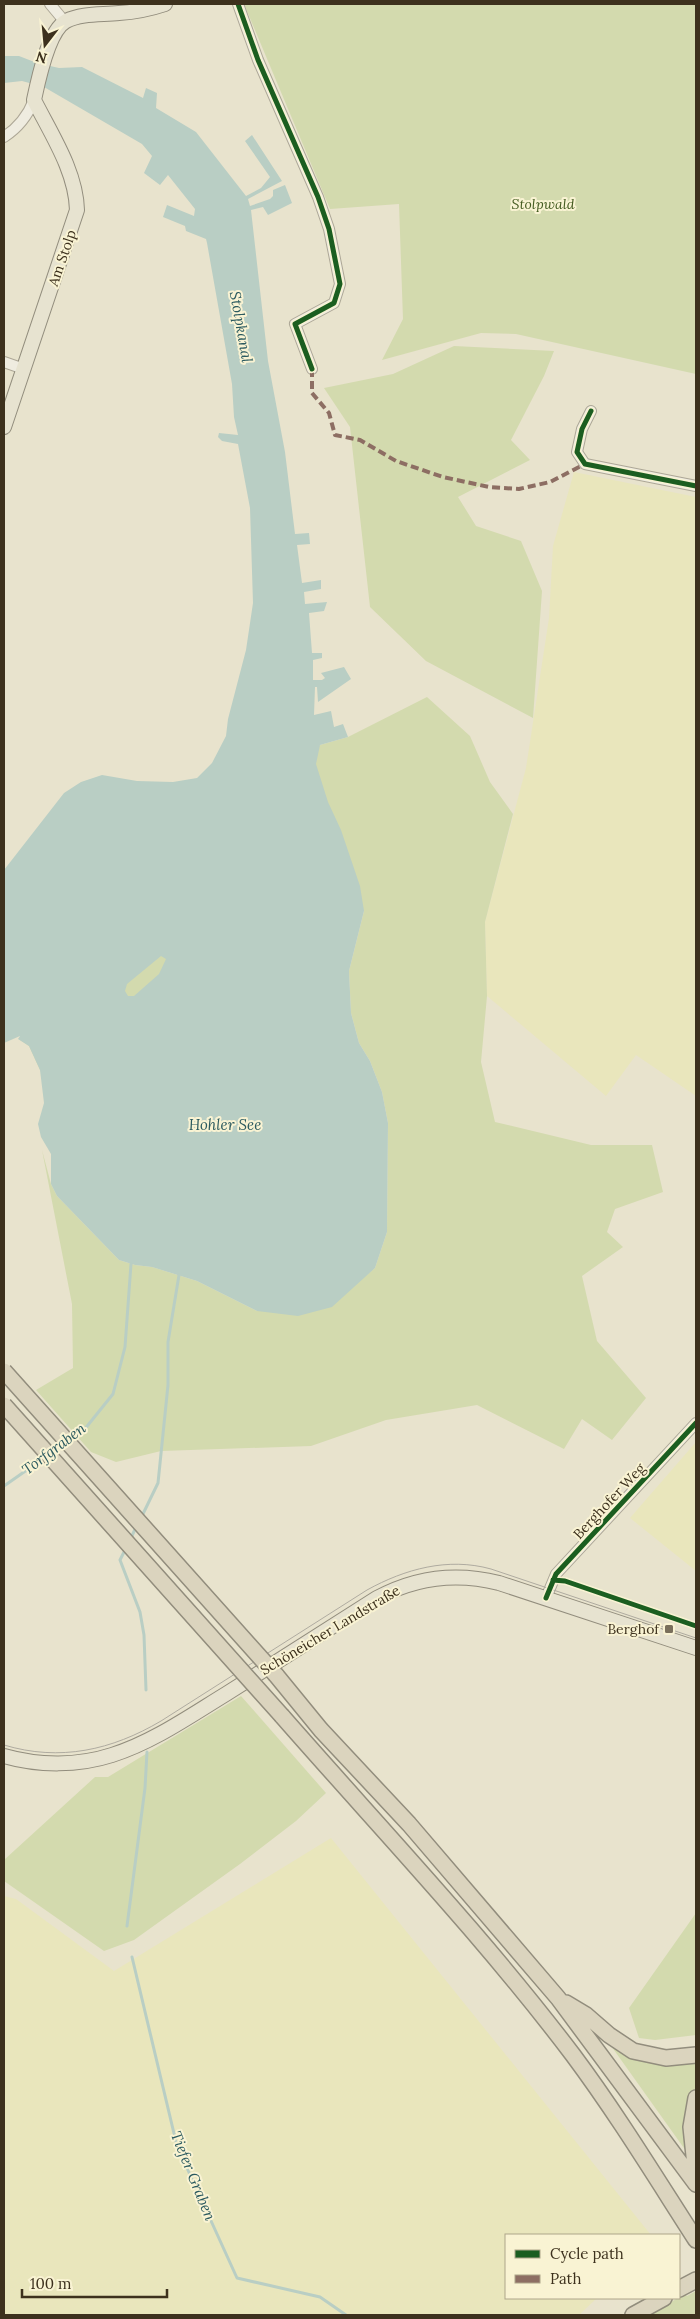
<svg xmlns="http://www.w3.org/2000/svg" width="700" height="2319" font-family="Lora,serif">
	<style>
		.farmland { fill: #e9e6bc }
		.green { fill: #d3daae }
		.water { fill: #b9cec4; fill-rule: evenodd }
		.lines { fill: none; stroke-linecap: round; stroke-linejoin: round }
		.stream { stroke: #b9cec4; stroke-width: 3 }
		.minor-casing { stroke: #ada796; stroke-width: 12 }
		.major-casing { stroke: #928d7d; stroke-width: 16 }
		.highway-casing { stroke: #928d7d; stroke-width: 18 }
		.minor { stroke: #efece0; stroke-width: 10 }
		.major { stroke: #e7e3d0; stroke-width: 14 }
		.highway { stroke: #dbd4be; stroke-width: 15 }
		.tram { stroke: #afaba0; stroke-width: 1 }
		.highway-bridge-casing { stroke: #928d7d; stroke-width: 18; stroke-linecap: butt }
		.highway-bridge { stroke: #dbd4be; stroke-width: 15 }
		.quiet { stroke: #8d6e63; stroke-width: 4; stroke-dasharray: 8 4; stroke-linecap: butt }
		.cycleway-casing { stroke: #f9f3d3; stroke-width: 8 }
		.cycleway { stroke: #1b5e20; stroke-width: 5 }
		.poi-dot { fill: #796f5b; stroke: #f9f3d3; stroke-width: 2 }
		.labels { text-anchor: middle; stroke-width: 4; stroke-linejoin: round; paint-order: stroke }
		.park-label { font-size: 14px; font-style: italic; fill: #455c21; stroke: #f9f3d3 }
		.street-label { font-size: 14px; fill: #3d311d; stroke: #f9f3d3 }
		.poi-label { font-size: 14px; fill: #3d311d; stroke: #f9f3d3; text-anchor: end }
		.water-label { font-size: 15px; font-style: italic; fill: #2b5a5f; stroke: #f9f3d3 }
	</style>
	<rect width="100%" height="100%" fill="#e8e3cd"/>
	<path class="farmland" d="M574,472L696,497V1096L636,1055L606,1096L487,996L485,922L526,768L549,618L553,546Z
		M696,1442V1571L630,1518Z
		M331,1838L651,2235H506V2298H597L579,2315H4V1896L16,1899L114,1971Z"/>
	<path class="green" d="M244,4H696V374L516,334L481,333L382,360L403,319L399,204L330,209Z
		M454,346L554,351L544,376L511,440L530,460L458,497L476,526L521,541L542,591L533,718L426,661L370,607L350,427L324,388L393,374Z
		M427,697L470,736L490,782L513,814L485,922L487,996L481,1062L495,1122L591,1145H652L663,1192L615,1209L607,1232L623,1247L582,1276L597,1341L646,1398L612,1440L582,1419L564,1449L477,1405L386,1420L311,1446L161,1451L116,1462L91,1452L36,1390L73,1368L72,1304L42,1150L51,1184L57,1196L119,1260L135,1265L152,1267L197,1281L257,1311L354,1285L375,1268L387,1232L388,1123L382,1092L370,1061L359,1043L351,1013L349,971L364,911L281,885L40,1070L29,1046L20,1040L320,745L348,737Z
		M241,1696L326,1793L296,1821L240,1864L134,1940L104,1951L4,1881V1860L95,1777H108Z
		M696,1913V2035L655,2040L639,2038L629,2008Z
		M609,2043L696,2059V2088L692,2097L691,2158Z
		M696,2291V2315H648L685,2294L687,2296Z"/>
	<path class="water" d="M4,56H19L37,63L59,68L82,67L143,98L146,88L157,93L156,108L196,132L246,196L261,188L270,177L245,141L252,135L282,181L248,199L250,206L270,199L273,196V190L285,185L292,203L268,215L263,207L251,210L268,361L285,452L295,534L309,533L310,544L297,545L302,583L321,580V589L304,592L305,604L327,602L324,611L309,613L312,653H322V658L313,660V680H322L325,678L321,673L344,667L351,679L318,702L317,687H315L314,715L331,711L334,727L343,724L348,737L320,745L316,764L328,802L341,830L360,886L364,911L349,971L351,1013L359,1043L370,1061L382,1092L388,1123L387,1232L375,1268L332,1307L298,1316L257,1311L197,1281L152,1267L135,1265L119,1260L57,1196L51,1184V1154L41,1137L38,1124L44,1103L40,1070L29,1046L18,1039L20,1036L4,1043V870L64,793L81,782L102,775L137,781L173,782L197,778L212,763L226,736L228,719L246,650L253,603L250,508L238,444L222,441L218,437L219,433L238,435L234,417L232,384L207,243L206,239L186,231L185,226L163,217L167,205L194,216L195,209L168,175L160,185L144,173L152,156L142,144L44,87L22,81L4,83ZM161,956L166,959L159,974L134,996H128L125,991L127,984Z"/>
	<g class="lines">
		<path class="stream" d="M70,1440L84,1430L113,1394L125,1347L131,1264
			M52,1453L63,1445
			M4,1486L44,1458
			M141,1518L158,1483L168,1385V1342L179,1275
			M130,1540L137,1525
			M126,1548L120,1560L140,1612L144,1635L146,1690
			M127,1926L145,1788L147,1752
			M132,1957L177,2146L237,2278L320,2297L346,2315"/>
		<g class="minor-casing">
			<path id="minor" d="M50,4L65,22
				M238,4L258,60L318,197L329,229L340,284L334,303L295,324L312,369
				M4,137C18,128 28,115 34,100
				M4,362L24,369
				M591,411L582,429L577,452L585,464L696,486
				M546,1598L556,1574L696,1423"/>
		</g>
		<g class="major-casing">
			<path id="major" d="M4,427L77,210C76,171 51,134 34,100C38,81 48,31 66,21C82,13 102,15 119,13C135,12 150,9 165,4
				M4,1756C39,1766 78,1766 112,1755C153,1742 190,1716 226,1694C276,1662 326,1630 377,1598C416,1577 456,1572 499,1583L696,1648"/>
		</g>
		<g class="highway-casing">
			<path id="highway" d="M276,1675L321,1730L409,1824L558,1998L696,2184
				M282,1716C380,1828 483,1936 573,2055C617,2114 656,2178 696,2240
				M566,2003L586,2015L609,2035L633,2051L666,2058L696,2055
				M696,2098L691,2127L696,2175
				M679,2289L696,2280
				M633,2315L664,2298"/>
		</g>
		<use href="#minor" class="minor"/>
		<use href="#major" class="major"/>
		<use href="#highway" class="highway"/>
		<path class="tram" d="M4,1745C60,1762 112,1750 161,1721L367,1590C405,1569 448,1557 491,1569L696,1638"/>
		<g class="highway-bridge-casing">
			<path id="highway-bridge" d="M4,1371L276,1675
				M4,1405L282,1716"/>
		</g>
		<use href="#highway-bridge" class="highway-bridge"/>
		<path class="quiet" d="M312,369V393L329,413L335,435L360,440L396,461L443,477L489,487L519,489L550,482L585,464"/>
		<g class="cycleway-casing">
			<path id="cycleway" d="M238,4L258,60L318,197L329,229L340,284L334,303L295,324L312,369
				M591,411L582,429L577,452L585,464L696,486
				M553,1580L565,1581L696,1626
				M546,1598L556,1574L696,1423"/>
		</g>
		<use href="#cycleway" class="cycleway"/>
	</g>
	<rect class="poi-dot" x="664" y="1624" width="10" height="10" rx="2.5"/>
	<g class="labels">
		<g class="park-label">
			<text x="543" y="209">Stolpwald</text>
		</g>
		<g class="street-label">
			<text transform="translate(62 258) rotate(-71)" y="5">Am Stolp</text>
			<text transform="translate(609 1501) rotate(-47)" y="5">Berghofer Weg</text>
			<text transform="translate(330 1630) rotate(-31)" y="5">Schöneicher Landstraße</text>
		</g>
		<g class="poi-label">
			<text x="659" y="1634">Berghof</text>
		</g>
		<g class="water-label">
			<text transform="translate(241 327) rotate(80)" y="5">Stolpkanal</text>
			<text x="225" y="1130">Hohler See</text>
			<text transform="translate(54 1449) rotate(-37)" y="5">Torfgraben</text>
			<text transform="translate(193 2176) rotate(68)" y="5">Tiefer Graben</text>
		</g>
	</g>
	<rect width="700" height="2319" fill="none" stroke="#3d311d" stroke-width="10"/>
	<rect x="505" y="2234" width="175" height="65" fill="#f9f3d3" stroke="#aea58a"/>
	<rect x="515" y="2250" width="25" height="8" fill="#1b5e20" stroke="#aea58a"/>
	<text x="550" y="2259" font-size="15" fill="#3d311d">Cycle path</text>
	<rect x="515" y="2275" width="25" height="8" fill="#8d6e63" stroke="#aea58a"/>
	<text x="550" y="2284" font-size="15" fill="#3d311d">Path</text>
	<g transform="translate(45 45) rotate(196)" stroke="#f9f3d3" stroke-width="4" paint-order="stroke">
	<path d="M0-4L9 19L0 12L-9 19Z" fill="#3d311d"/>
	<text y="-8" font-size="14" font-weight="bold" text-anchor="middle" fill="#3d311d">N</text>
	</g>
	<path d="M22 2289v8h145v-8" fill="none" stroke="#3d311d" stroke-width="2.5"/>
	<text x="30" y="2289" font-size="15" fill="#3d311d" stroke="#f9f3d3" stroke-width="4" paint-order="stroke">100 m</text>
</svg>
